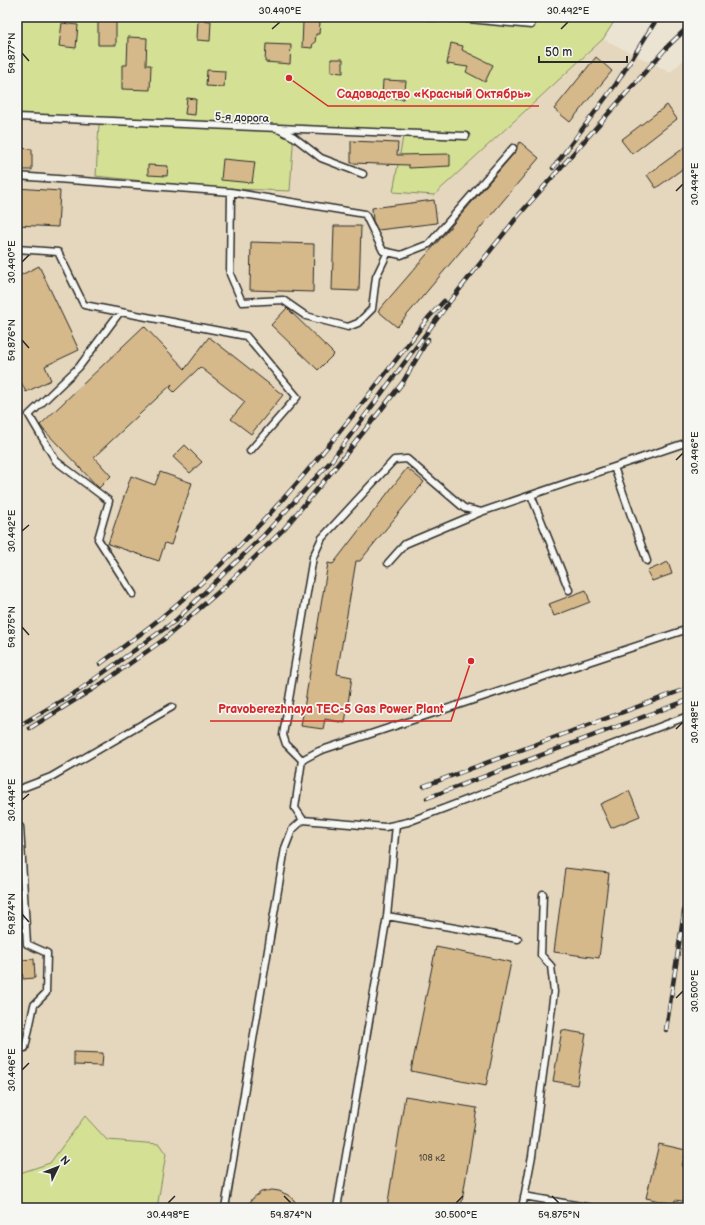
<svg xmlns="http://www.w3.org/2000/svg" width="705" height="1225" font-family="'Balsamiq Sans',sans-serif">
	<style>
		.built { fill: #e5d7bd }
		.green { fill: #d4e194; stroke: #808660 }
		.building { fill: #d6b98a; stroke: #2b2b2b }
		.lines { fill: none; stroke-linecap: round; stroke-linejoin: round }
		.lane-casing { stroke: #2b2b2b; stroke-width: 9 }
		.lane { stroke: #f6f6f2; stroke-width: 6 }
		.rail-casing { stroke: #2b2b2b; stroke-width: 4.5 }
		.rail { stroke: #f6f6f2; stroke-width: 3; stroke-dasharray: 9; stroke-linecap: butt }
		.ticks { fill: none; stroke: #2b2b2b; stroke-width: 1.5 }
		.labels { text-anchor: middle; stroke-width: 3.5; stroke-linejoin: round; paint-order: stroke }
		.number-label { font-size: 9px; fill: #564e43 }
		.street-label { font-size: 11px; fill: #2b2b2b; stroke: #f6f6f2 }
		.leader { fill: none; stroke: #d62828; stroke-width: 1.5 }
		.callout-dot { fill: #d62828; stroke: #f6f6f2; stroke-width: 1.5 }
		.callout-label { font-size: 12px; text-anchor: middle; font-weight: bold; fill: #d62828; stroke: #f6f6f2; stroke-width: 3.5; stroke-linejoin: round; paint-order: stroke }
		.neatline { fill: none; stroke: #2b2b2b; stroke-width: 1.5 }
		.ticks-label { font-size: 10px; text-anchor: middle; fill: #2b2b2b }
	</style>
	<rect width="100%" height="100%" fill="#ece4d3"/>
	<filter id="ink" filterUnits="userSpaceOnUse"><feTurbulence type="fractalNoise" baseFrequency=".025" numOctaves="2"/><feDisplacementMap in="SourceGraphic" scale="8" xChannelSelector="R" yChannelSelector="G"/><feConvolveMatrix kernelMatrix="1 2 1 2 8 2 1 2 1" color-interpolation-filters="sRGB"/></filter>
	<g filter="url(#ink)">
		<path class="built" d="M603,39L670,72L688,56V1208H17V117L99,124L97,176L210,188L290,191L294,131L403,137L434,195Z"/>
		<path class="green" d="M17,17H617L603,39L434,195L393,192L403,137L294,131L290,191L210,188L96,176L99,124L17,117Z
			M85,1116L107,1140L159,1144L166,1154L157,1208H17V1174L50,1163Z"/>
		<path class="building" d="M98,20H116V45H98Z
			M198,20L211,21L210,41L197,40Z
			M303,21L320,22L319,34H316L315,43H313L312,48L302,47Z
			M62,23L78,25L76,48L59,46Z
			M128,37L147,38L146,65H151L150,90L122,89V65H127Z
			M451,43L463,46L462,50L493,65L485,82L466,72L468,67L447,64Z
			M266,44L291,45L290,64L265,62Z
			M596,57L612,71L570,122L554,109Z
			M331,59H343V73L331,72Z
			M207,70L225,71L224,87L206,86Z
			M383,80L406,81L404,99L382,97Z
			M187,98L196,99L195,115L185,114Z
			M667,105L677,119L632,154L621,140Z
			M351,141L398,143L397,155L450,154V166L409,168V165L351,163Z
			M520,142L539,158L397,327L378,311L516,151L517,146Z
			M688,145V165L656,188L647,175Z
			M17,148L32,149V170H17Z
			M223,159L255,162L252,183L221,180Z
			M148,165L168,166L167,176L148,175Z
			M17,188L60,191L58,227L17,225Z
			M434,200L437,223L378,230L373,221L372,208Z
			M334,226H361L359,291L332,290Z
			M251,242L314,244L313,292L250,290Z
			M39,266L79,350L45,366L51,380L26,392L17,374V277Z
			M287,308L334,354L318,370L271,325Z
			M144,326L185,369L209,337L283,395L251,434L231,419L245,402L200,367L174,392L170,388L172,384L94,457L111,476L99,488L43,429L40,425Z
			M185,445L202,462L190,473L173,457Z
			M407,468L424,482L360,561H356L337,674L352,677L345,723L325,719L323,729L301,726L328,563L333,564Z
			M160,472L192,483L171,545L165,543L159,561L108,544L131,476L155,485Z
			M668,562L672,574L652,581L647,571Z
			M586,590L590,602L554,616L549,604Z
			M629,791L640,816L611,828L600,804Z
			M565,868L609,873L599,958L554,952Z
			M436,947L511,962L486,1086L411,1071Z
			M34,959L35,978L23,979L21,960Z
			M562,1030L586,1034L577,1085L553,1081Z
			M74,1052L103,1053L102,1066L74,1065Z
			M405,1096L477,1108L461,1208H387Z
			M659,1144L686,1150L682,1166L688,1167V1202L675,1200L674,1204L646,1198Z
			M272,1190L279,1191L288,1195L294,1200L298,1208H246L253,1198L261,1192Z"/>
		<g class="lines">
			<g class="lane-casing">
				<path id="lane" d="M431,17L459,18L531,25
					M17,117L466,136
					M278,129L294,137L321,158L363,174
					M17,176L231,192L365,214L383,251L401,255L429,244L513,148
					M231,192L230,274L242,302L283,300L306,316L348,327L358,323L372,309L376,277L388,252
					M17,249L58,252L84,305L246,336L297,397L250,451
					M120,312L79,367L29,415L56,461L109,501L98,539L133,594
					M614,467L647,561
					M531,495L569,590
					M388,563L405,544L481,512
					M302,760L286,744L283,735L313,557L322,538L394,460L407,459L464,508L481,512L688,442
					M302,760L295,808L303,820L385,827L408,822L688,716
					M302,760L319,751L688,629
					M17,790L51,777L172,707
					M17,828L20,827L27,944L47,953L46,993L34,1005L25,1048H17
					M387,916L518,939
					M524,1196L592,1208
					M225,1208L285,848L292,830L303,820
					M337,1208L387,916L396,825
					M522,1208L532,1156L554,992L551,966L541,955L543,894"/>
			</g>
			<use href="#lane" class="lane"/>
			<g class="rail-casing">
				<path id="rail" d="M553,168L616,84L658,17
					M100,664C121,648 143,633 163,616C193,591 222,565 249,536C314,468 371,392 429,317L444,301
					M17,727L78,691L175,621L264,535L332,460L451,300L518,216L668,46L688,27
					M30,728L101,684L163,640L222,589L283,530L339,463L403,382L428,339
					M424,786L688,688
					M427,798L688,700
					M666,1030L688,886"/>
			</g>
			<use href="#rail" class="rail"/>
		</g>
	</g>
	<path class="ticks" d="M272,29L280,22M561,29L568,22M22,53L29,61M676,191L683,184M22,262L29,255M22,340L29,348M676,460L683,453M22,531L29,525M22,627L29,635M676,729L683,722M22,800L29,794M22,914L29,922M676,998L683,991M22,1070L29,1063M284,1196L291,1203M552,1196L559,1203M168,1203L175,1196M456,1203L463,1196"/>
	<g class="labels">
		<g class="number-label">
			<text x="432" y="1161">108 к2</text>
		</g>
		<g class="street-label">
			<text transform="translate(242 117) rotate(2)" y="4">5-я дорога</text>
		</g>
	</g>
	<path class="leader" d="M289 78L328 106H539M471 661L451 721H210"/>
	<g class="callout-dot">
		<circle cx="289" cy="78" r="4"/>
		<circle cx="471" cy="661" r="4"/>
	</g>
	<g class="callout-label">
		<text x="434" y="98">Садоводство «Красный Октябрь»</text>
		<text x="331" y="713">Pravoberezhnaya TEC-5 Gas Power Plant</text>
	</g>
	<rect width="705" height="1225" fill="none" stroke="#f6f6f2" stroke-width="44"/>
	<g transform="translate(58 1167) rotate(47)" stroke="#f6f6f2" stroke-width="3" paint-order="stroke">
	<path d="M0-3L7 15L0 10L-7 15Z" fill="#2b2b2b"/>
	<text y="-6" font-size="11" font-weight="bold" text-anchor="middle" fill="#2b2b2b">N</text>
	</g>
	<path d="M539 56v6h88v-6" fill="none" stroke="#2b2b2b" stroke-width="2"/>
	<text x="545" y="56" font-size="12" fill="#2b2b2b" stroke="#f6f6f2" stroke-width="3" paint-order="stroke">50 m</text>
	<rect x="22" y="22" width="661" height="1181" class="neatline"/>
	<g class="ticks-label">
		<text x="280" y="14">30.490°E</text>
		<text x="568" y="14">30.492°E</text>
		<text transform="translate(11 53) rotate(-90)" y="4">59.877°N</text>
		<text transform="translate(694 184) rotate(-90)" y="4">30.494°E</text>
		<text transform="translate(11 262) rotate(-90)" y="4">30.490°E</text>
		<text transform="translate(11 340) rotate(-90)" y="4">59.876°N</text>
		<text transform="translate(694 453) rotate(-90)" y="4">30.496°E</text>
		<text transform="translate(11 531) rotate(-90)" y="4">30.492°E</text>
		<text transform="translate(11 627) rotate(-90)" y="4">59.875°N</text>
		<text transform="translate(694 722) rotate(-90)" y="4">30.498°E</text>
		<text transform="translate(11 800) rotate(-90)" y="4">30.494°E</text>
		<text transform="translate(11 914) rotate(-90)" y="4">59.874°N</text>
		<text transform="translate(694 991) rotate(-90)" y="4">30.500°E</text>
		<text transform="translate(11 1070) rotate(-90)" y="4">30.496°E</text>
		<text x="168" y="1218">30.498°E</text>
		<text x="291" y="1218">59.874°N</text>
		<text x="456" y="1218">30.500°E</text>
		<text x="559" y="1218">59.875°N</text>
	</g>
</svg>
